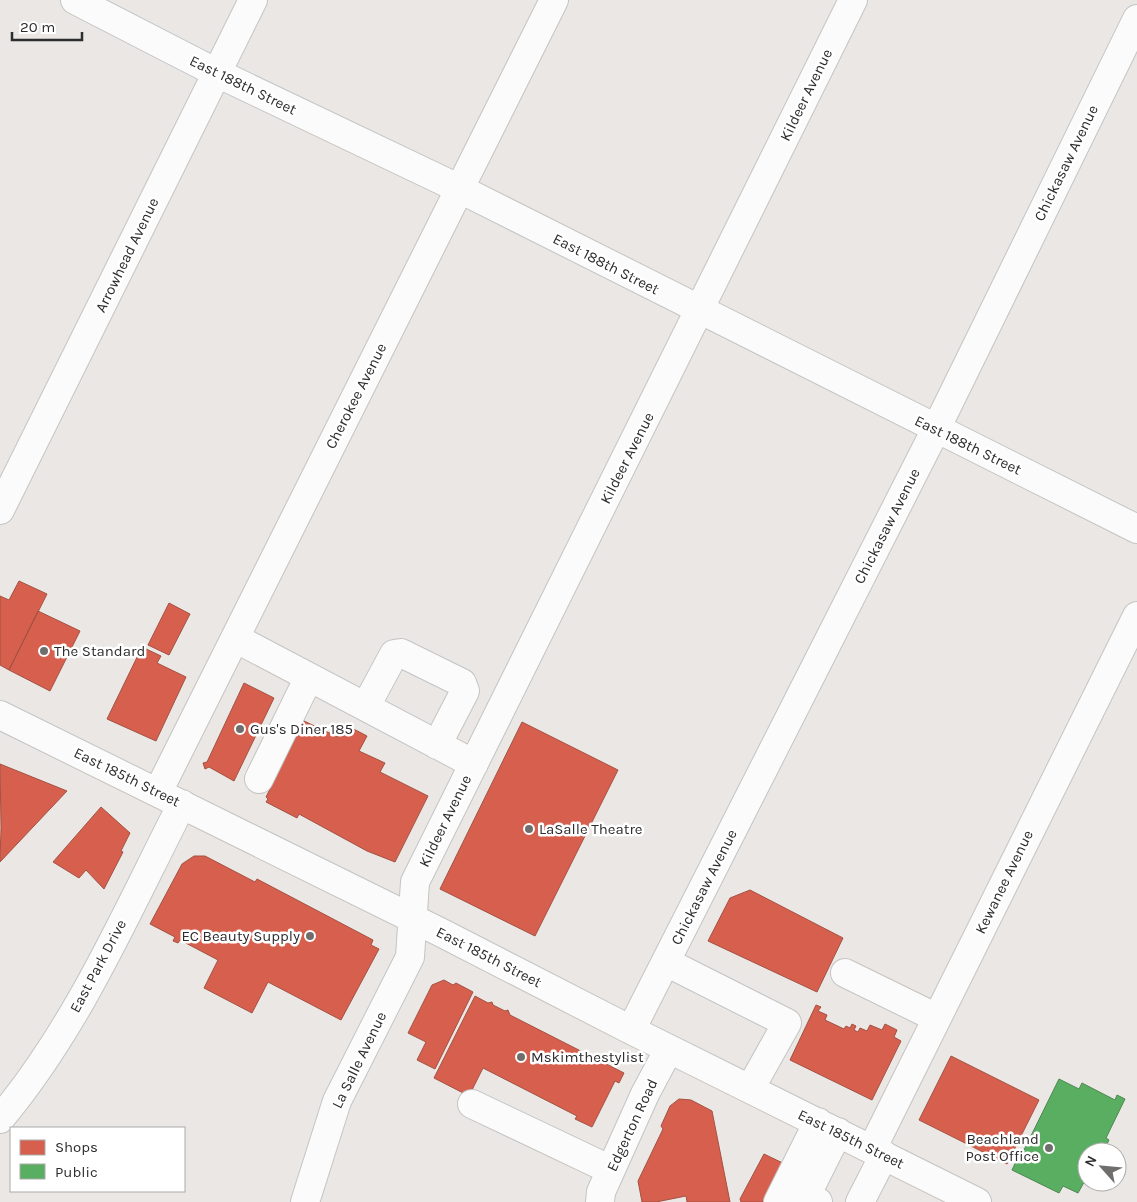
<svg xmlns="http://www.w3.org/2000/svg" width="1137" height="1202" font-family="Karla,sans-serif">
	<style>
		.shops { fill: #d6604d; stroke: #a35143 }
		.public { fill: #5aae61; stroke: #4c8751 }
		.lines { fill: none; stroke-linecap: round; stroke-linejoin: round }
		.minor-casing { stroke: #c4c4c4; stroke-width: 30 }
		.minor { stroke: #fcfbfb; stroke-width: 28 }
		.poi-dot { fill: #6f6e6d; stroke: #fff; stroke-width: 2 }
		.labels { text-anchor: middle; stroke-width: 5; stroke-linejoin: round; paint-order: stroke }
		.street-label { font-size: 15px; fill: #2d2d2d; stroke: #fff }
		.poi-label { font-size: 15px; fill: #2d2d2d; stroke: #fff; text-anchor: start }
	</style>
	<rect width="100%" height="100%" fill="#eae7e4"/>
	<path class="shops" d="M19,581L47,594L9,670L0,665V596L9,600Z
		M169,603L190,614L169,655L148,645Z
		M38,611L80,631L50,691L9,670Z
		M142,647L161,656L157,663L186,677L156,741L107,719Z
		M244,683L274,698L234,781L209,767L205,769L203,763L207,762Z
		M304,721L338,737L344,724L367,736L359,751L385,763L380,772L428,796L395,862L367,851L299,814L297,818L266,802L268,799L266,797Z
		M522,722L618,770L535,936L440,889Z
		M0,764L67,791L0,862L1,828Z
		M101,807L130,833L121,851L123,852L104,889L86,870L79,878L53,862Z
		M194,856H205L255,882L257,879L373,940L371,945L379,949L341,1020L268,982L252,1013L204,988L218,960L180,940L178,943L173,941L175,937L150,924L182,864Z
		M750,890L843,938L817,992L708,941L730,898Z
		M444,980L453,985L456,983L473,992L435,1069L417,1060L426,1042L408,1033L432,985Z
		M475,996L488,1003L492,1002L493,1005L505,1011L508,1010L510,1015L624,1073L619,1083L615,1081L592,1127L575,1119L577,1116L483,1068L469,1096L434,1078Z
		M816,1005L821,1007L818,1011L827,1015L825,1020L844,1029L846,1026L850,1028L852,1024L856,1026L854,1030L858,1032L860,1028L867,1031L870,1025L882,1030L885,1024L897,1030L894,1037L901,1041L872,1100L790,1060Z
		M951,1056L1039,1100L1007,1164L919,1120Z
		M679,1099L691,1100L712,1111L730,1202H687L686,1196L656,1202H642L638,1181L663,1129L661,1126L670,1106Z
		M764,1154L791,1167L773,1202H741L740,1199Z"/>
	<path class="public" d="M1059,1079L1079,1089L1082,1083L1115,1100L1117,1095L1125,1099L1106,1138L1109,1140L1103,1152H1087V1177L1078,1193L1063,1186L1059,1193L1012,1170L1020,1153L1022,1154Z"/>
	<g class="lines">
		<g class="minor-casing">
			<path id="minor" d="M75,0L217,73L460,189L1137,529
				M0,510L253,0
				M235,638L474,764
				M366,706L394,654L401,653L462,683L465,691L437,745
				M0,715L440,932L631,1030L977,1202
				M259,779L309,677
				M158,792L554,0
				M666,962L787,1023L750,1089
				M845,973L937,1018
				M631,1030L936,429L1137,19
				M472,1104L611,1170
				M0,1119C78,1026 127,911 182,804
				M872,1149L1137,616
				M305,1202L337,1101L410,957L415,882L853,0
				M600,1202L601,1192L645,1094L669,1049
				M778,1202L818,1122
				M818,1202L806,1196L838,1132
				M860,1202L884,1155"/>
		</g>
		<use href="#minor" class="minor"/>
	</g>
	<g class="poi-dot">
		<circle cx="44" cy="651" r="5"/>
		<circle cx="240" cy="729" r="5"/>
		<circle cx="529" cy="829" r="5"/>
		<circle cx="310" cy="936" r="5"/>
		<circle cx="521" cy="1057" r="5"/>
		<circle cx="1049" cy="1148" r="5"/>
	</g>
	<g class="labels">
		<g class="street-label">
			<text transform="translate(243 85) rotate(26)" y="5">East 188th Street</text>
			<text transform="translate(806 95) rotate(-64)" y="5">Kildeer Avenue</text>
			<text transform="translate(1066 163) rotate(-64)" y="5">Chickasaw Avenue</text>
			<text transform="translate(127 255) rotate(-64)" y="5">Arrowhead Avenue</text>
			<text transform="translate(606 264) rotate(27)" y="5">East 188th Street</text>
			<text transform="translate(356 396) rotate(-63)" y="5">Cherokee Avenue</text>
			<text transform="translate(968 445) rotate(26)" y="5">East 188th Street</text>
			<text transform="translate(627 458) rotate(-63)" y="5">Kildeer Avenue</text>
			<text transform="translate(887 526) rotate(-63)" y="5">Chickasaw Avenue</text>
			<text transform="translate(127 777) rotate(26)" y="5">East 185th Street</text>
			<text transform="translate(445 821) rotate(-64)" y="5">Kildeer Avenue</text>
			<text transform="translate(1004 882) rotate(-64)" y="5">Kewanee Avenue</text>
			<text transform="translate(704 887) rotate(-63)" y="5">Chickasaw Avenue</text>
			<text transform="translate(489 957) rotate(27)" y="5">East 185th Street</text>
			<text transform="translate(98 966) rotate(-62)" y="5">East Park Drive</text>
			<text transform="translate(359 1060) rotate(-64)" y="5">La Salle Avenue</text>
			<text transform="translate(632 1125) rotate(-65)" y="5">Edgerton Road</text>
			<text transform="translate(851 1139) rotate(26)" y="5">East 185th Street</text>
		</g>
		<g class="poi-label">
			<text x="54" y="656">The Standard</text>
			<text x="250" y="734">Gus's Diner 185</text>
			<text x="539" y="834">LaSalle Theatre</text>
			<text x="300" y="941" text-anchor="end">EC Beauty Supply</text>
			<text x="531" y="1062">Mskimthestylist</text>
			<text x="1039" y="1144" text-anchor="end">Beachland<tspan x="1039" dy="17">Post Office</tspan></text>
		</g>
	</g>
	<rect x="10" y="1127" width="175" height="65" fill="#ffffff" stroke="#ababab"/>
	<rect x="20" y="1140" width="25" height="15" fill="#d6604d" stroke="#ababab"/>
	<text x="55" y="1152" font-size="15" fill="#2d2d2d">Shops</text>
	<rect x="20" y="1164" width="25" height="15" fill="#5aae61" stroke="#ababab"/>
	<text x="55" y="1177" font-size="15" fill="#2d2d2d">Public</text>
	<g transform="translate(1102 1167) rotate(297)"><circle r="24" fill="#ffffff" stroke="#ababab"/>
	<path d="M0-4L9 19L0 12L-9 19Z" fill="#6f6e6d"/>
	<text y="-8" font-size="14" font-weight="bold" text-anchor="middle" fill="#2d2d2d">N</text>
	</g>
	<path d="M12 32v8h70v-8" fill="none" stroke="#2d2d2d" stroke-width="2.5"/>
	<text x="20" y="32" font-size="15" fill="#2d2d2d" stroke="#ffffff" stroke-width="4" paint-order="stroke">20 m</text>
</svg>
